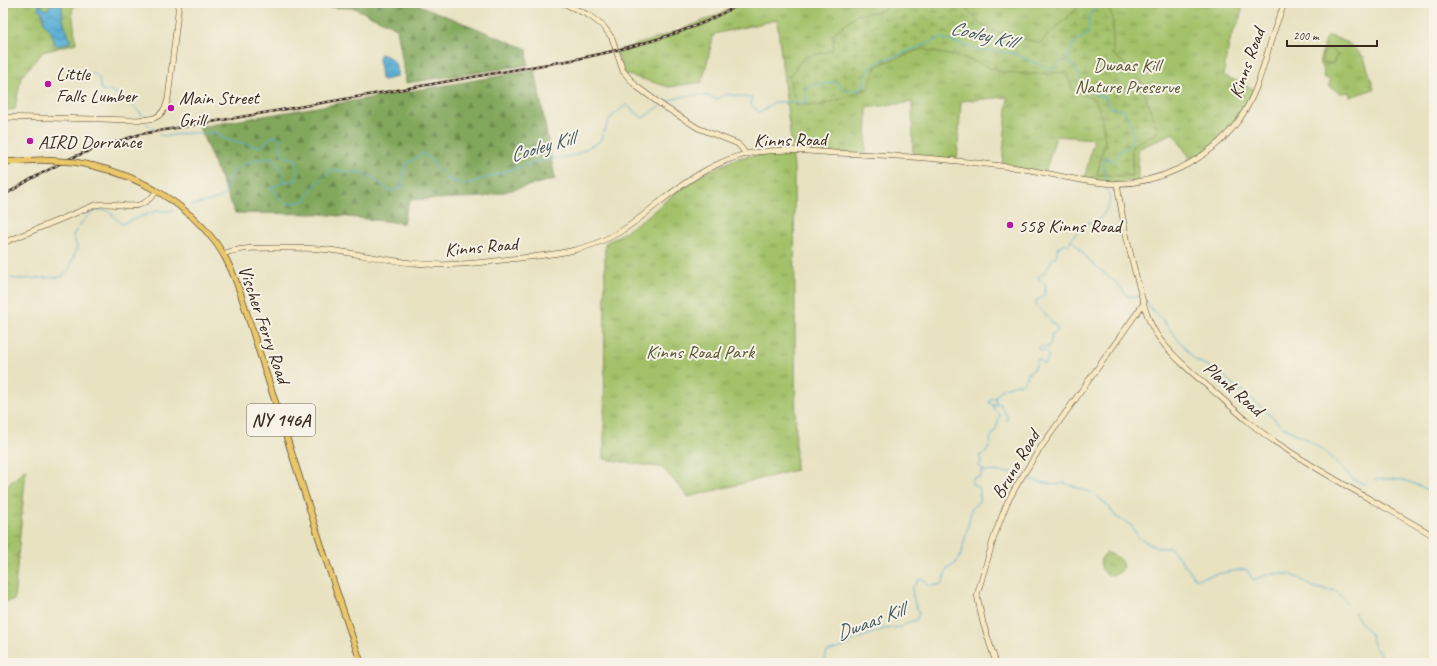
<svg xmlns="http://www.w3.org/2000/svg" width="1437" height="666" font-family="Caveat,sans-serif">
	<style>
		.grass { fill: url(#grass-tufts); stroke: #6e7643 }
		.forest { fill: url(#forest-firs); stroke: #5e683d }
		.wetland { fill: url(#wetland-marsh); stroke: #6e7643 }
		.pitch { fill: #a2c168; stroke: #6e7643 }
		.water { fill: url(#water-waves); stroke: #4a6c7a }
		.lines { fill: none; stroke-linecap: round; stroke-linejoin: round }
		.stream { stroke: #58afd5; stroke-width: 1 }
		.secondary-casing { stroke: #554636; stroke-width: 6 }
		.primary-casing { stroke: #554636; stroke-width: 7 }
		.secondary { stroke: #f7e9c3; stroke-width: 5 }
		.primary { stroke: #eac769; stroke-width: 5.5 }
		.rail-casing { stroke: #3b2a1e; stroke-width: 2.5 }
		.rail { stroke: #f7f3e8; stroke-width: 1; stroke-dasharray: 3; stroke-linecap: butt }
		.primary-bridge-casing { stroke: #554636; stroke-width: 7; stroke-linecap: butt }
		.primary-bridge { stroke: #eac769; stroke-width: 5.5 }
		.poi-dot { fill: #b5179e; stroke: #f7f3e8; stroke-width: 1.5 }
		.labels { text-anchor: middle; stroke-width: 4; stroke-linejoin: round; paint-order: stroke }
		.shield { fill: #f7f3e8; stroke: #73665b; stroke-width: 1 }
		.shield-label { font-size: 18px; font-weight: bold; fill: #3b2a1e }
		.street-label { font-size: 19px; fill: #3b2a1e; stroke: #f7f3e8 }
		.park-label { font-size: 19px; fill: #5a5734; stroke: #f7f3e8 }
		.poi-label { font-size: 19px; fill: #3b2a1e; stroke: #f7f3e8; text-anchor: start }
		.water-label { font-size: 20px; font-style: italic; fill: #45595e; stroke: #f7f3e8 }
	</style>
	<defs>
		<pattern id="grass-tufts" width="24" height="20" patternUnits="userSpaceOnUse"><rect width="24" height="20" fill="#a2c168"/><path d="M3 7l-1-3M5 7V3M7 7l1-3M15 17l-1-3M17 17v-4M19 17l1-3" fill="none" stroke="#859d55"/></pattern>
		<pattern id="forest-firs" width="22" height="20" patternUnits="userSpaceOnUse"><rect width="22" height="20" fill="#81a75c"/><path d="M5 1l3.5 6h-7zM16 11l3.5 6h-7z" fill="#6b884b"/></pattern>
		<pattern id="wetland-marsh" width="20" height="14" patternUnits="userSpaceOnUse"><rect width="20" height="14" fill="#a2c168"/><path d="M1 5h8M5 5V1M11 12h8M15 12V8" fill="none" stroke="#859d55"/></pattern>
		<pattern id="water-waves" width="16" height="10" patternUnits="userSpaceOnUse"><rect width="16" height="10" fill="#58afd5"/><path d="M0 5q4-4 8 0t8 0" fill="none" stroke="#4a8fac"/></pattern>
	</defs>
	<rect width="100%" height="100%" fill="#f7f3e8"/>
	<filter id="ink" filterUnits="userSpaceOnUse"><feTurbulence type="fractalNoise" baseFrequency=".025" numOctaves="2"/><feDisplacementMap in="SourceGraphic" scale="8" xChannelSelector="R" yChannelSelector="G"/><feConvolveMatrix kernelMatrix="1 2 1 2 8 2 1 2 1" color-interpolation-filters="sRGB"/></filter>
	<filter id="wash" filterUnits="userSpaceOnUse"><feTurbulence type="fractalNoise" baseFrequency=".012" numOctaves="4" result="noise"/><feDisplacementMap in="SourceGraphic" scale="16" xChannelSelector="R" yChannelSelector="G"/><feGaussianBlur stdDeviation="0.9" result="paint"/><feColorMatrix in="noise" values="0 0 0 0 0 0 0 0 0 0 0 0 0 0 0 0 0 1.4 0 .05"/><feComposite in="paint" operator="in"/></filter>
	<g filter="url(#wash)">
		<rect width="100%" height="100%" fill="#e8e2c1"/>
		<path class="grass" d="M3,3H77L72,10L76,43L43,52L21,77L15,109L3,111Z
			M741,3H1243L1240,19L1231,36L1223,75L1256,90L1237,122L1211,148L1192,161L1173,133L1138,149V181L1111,183L1084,180L1094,139L1056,136L1045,173L1002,166L1008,97L961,101L957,161L913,157L912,102L867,108L866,154L792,151L777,20L714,34L702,82L669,87L625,74L616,51C659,38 702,24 741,3Z
			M1327,35L1347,42L1364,57L1374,89L1350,97L1349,92L1341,93L1329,86L1330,80L1323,77L1324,70L1319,63Z
			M767,153H792L794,166L796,470L688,497L663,468L604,459L605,243L617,237L649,215L675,193L701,175L737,158Z
			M26,469L14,600L3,602V489Z
			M1107,553C1126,557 1129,575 1109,575C1100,571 1096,559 1107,553Z"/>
		<path class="forest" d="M303,3H414L527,49L528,65L406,83L397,28L354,8L312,7Z
			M535,70L555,179L484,197L409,200L403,223L321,214L235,213L199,127Z"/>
		<path class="wetland" d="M889,3H961L979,23L990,30L1040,43L1083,3H1106L1113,18V54L1140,79L1158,132L1132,145V176L1097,175L1105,141L1101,113L1095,100L1073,90L1066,72L1031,74L1001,72L971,60L921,49L876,66L868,89L823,105H796L789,77L803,58L833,50V34L856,15L883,10Z"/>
		<path class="pitch" d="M1330,48L1337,55L1333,64L1321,62L1324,52Z"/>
		<path class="water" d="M38,3H43L42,6L46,10L53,3H62C62,22 64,23 71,41L69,43L58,46L54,43L52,34L44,23L42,12L38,9L39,6Z
			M380,54C393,57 398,64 397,77L384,80L381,79L379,59Z"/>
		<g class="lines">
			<path class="stream" d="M1068,58L1080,77V88L1106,98L1109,107L1124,110C1129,120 1138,136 1128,146C1126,149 1123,149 1120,151C1118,154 1116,159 1113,162L1110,161L1109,158L1106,157L1102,164L1105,172V180
				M89,72L95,74L99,78L101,90C125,92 127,103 143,115
				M664,103C681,95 700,92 717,99L725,94L752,98L751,105L760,113L774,102H807L805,87L836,82L845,91L862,90L869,69L881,60L894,57L940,38L981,50L1013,53L1051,70L1068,57L1074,43L1088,34L1089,17L1093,8L1105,7L1117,3
				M146,123L148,125L155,130
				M159,135L167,136L187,133H218L224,139L261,147L272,136L279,137L282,155L297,160V180L284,182L271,188L286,204L305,201L315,185L331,170L366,173L390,191L401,188L405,165L424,153L447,179L464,185L531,163L575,155L600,141L610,118L626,105L643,118L660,106
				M190,206L217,199L226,194C226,190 227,185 228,181C233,165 256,160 271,157L278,163L284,182
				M1071,240C1079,246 1083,255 1090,261C1102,273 1118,281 1127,296L1138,297
				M3,278L20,279L61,277L69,270L77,247L73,235C80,225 92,205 107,211C112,213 117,220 121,224L156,211H173
				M1144,297L1150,308L1160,317L1195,360L1220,372L1232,384L1250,397L1283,427L1307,439L1325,452L1353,479L1363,484L1366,483
				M997,404H1000L1007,416V421
				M993,405L989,403L990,399L995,398
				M983,471L1017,473L1020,475
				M1025,478L1054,485L1064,483L1092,493
				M1376,480C1397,476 1417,483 1434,494
				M1097,496L1109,507L1116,517L1131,525L1139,538L1157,548H1171L1196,579L1216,574L1246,569L1253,580L1269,574H1291L1315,588L1337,591L1347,603
				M1354,612L1363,626L1369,631L1374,647L1381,655L1386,663
				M823,663L827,652L847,646L851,641L884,629L901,627L909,622L916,620L919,614L913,597L912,588L916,584L918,580L921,579L925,580L926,584L931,586L942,584L947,569L955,564L961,555L972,508L979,502L980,489L971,483L974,478L980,477L983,469L979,466L981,462L979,456L985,454L987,451L991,443L990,439L996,429L1000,415L994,409V404H997L995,398L1002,389L1016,384H1022L1027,378L1028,372H1031L1036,365L1037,360L1039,359L1042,363L1045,364L1049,356L1046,352L1039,350L1040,346L1046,348L1050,345L1052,334L1056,332L1058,329L1037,306L1036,301L1044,296L1046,284L1040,280L1038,277C1052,269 1046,263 1056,256L1058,248L1064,243L1068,245C1077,232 1077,228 1092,221L1096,222C1101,218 1109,207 1110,200C1111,195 1106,190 1104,185"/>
		</g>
	</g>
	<g filter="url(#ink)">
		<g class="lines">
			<g class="secondary-casing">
				<path id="secondary" d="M563,3L590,16L604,27L612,38L623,71L636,86L663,106L698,128L738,144L746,154
					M3,117C35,118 67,118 99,119C114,119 140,122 154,118C163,115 166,107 168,99L179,3
					M1117,183C1122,219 1130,255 1140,290C1144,305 1148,322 1157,335C1169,354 1199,379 1217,394C1238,413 1259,432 1283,447C1332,480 1384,506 1434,536
					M3,243L95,205C122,199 136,218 157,191
					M223,254C238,248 254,248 270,248C290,248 310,247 330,250C374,256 416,268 461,264C481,263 501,260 521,258C557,254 586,251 618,233C632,225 645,214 657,204C685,182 715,160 751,153C779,148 807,151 835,153C891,155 947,159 1002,166C1036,169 1069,180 1103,183C1154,188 1209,161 1239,120C1265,83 1266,42 1285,3
					M996,663L983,623L977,595L995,534L1007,503L1018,483L1039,450L1144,303"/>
			</g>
			<g class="primary-casing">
				<path id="primary" d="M3,162L41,160
					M94,166C141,177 186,203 216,243C227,258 235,277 241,295L325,557L361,663"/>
			</g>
			<use href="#secondary" class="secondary"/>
			<use href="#primary" class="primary"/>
			<g class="rail-casing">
				<path id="rail" d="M3,196L31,179L71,158L94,149L141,134L572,60C617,51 664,40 707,21C719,15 731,9 743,3"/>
			</g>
			<use href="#rail" class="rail"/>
			<g class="primary-bridge-casing">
				<path id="primary-bridge" d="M41,160L74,162L94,166"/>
			</g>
			<use href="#primary-bridge" class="primary-bridge"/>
		</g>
	</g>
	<g class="poi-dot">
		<circle cx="48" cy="84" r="4"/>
		<circle cx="171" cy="108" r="4"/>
		<circle cx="30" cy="141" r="4"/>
		<circle cx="1010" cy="225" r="4"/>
	</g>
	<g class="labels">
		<rect class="shield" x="247" y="404" width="68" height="32" rx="3"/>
		<g class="shield-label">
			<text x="281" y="426">NY 146A</text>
		</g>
		<g class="street-label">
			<text transform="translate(1246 63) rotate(-70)" y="7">Kinns Road</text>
			<text transform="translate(790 139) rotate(-1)" y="7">Kinns Road</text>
			<text transform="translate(481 246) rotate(-5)" y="7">Kinns Road</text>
			<text transform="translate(265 324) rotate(71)" y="7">Vischer Ferry Road</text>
			<text transform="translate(1234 388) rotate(41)" y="7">Plank Road</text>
			<text transform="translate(1015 464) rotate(-59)" y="7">Bruno Road</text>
		</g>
		<g class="park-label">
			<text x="1127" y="71">Dwaas Kill<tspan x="1127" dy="22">Nature Preserve</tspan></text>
			<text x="700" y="358">Kinns Road Park</text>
		</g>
		<g class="poi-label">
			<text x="56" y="80">Little<tspan x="56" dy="22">Falls Lumber</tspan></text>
			<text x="179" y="104">Main Street<tspan x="179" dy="22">Grill</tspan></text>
			<text x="38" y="148">AIRD Dorrance</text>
			<text x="1018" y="232">558 Kinns Road</text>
		</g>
		<g class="water-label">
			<text transform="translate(983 34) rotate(13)" y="7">Cooley Kill</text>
			<text transform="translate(542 146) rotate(-16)" y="7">Cooley Kill</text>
			<text transform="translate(870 621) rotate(-21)" y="7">Dwaas Kill</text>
		</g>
	</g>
	<rect width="1437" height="666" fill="none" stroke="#f7f3e8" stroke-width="16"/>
	<path d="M1287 40v6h90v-6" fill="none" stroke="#3b2a1e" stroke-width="2"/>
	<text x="1293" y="40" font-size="12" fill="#3b2a1e" stroke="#f7f3e8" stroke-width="3" paint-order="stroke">200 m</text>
</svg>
